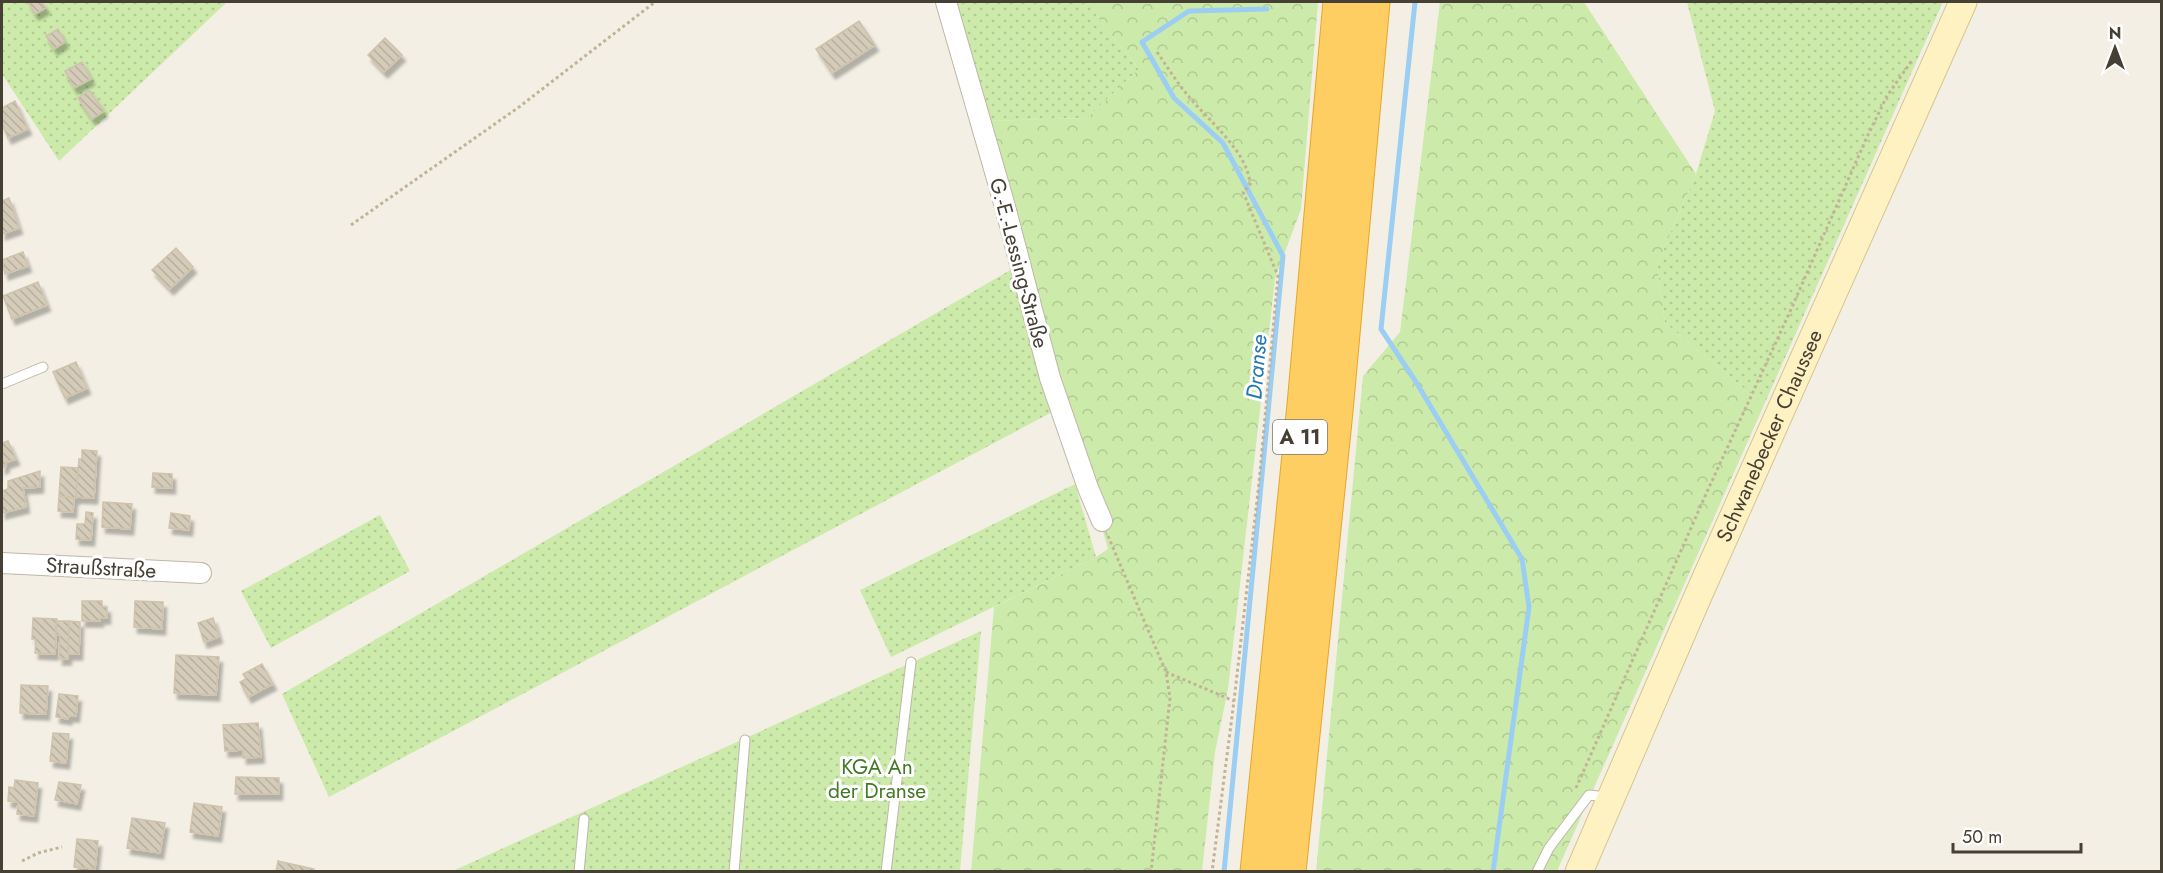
<svg xmlns="http://www.w3.org/2000/svg" width="2163" height="873" font-family="Jost,sans-serif">
	<style>
		.green { fill: url(#green-dots) }
		.forest { fill: url(#forest-crowns) }
		.lines { fill: none; stroke-linecap: round; stroke-linejoin: round }
		.stream { stroke: #9ccef4; stroke-width: 5 }
		.building { fill: url(#building-back-hatch); stroke: #d0c3ac; stroke-width: 1.5; filter: url(#shadow) }
		.service-casing { stroke: #bfb7a6; stroke-width: 11 }
		.minor-casing { stroke: #bfb7a6; stroke-width: 22 }
		.secondary-casing { stroke: #d6c591; stroke-width: 29 }
		.motorway-casing { stroke: #e6a52b; stroke-width: 35 }
		.path { stroke: #c2b396; stroke-width: 3; stroke-dasharray: 3 3; stroke-linecap: butt }
		.service { stroke: #fff; stroke-width: 9 }
		.minor { stroke: #fff; stroke-width: 20 }
		.secondary { stroke: #fff2c2; stroke-width: 27 }
		.motorway { stroke: #ffce63; stroke-width: 33 }
		.labels { text-anchor: middle; stroke-width: 6; stroke-linejoin: round; paint-order: stroke }
		.shield { fill: #fff; stroke: #7e7971; stroke-width: 1.5 }
		.shield-label { font-size: 20px; font-weight: bold; fill: #463f34 }
		.street-label { font-size: 21px; fill: #463f34; stroke: #fff }
		.park-label { font-size: 21px; fill: #437a24; stroke: #fff }
		.water-label { font-size: 22px; font-style: italic; fill: #2777b7; stroke: #fff }
	</style>
	<defs>
		<pattern id="green-dots" width="8" height="8" patternUnits="userSpaceOnUse" patternTransform="scale(1.5)"><rect width="8" height="8" fill="#cceaaa"/><path d="M2 2h.1M6 6h.1" fill="none" stroke="#b1ca93" stroke-width="1.8" stroke-linecap="round"/></pattern>
		<pattern id="forest-crowns" width="20" height="18" patternUnits="userSpaceOnUse" patternTransform="scale(1.5)"><rect width="20" height="18" fill="#cceaaa"/><path d="M2 6a3 3 0 1 1 6 0M12 15a3 3 0 1 1 6 0" fill="none" stroke="#b1ca93"/></pattern>
		<pattern id="building-back-hatch" width="6" height="6" patternUnits="userSpaceOnUse" patternTransform="scale(1.5)"><rect width="6" height="6" fill="#d5cbb9"/><path d="M-1 5l2 2M0 0l6 6M5-1l2 2" fill="none" stroke="#b8afa0"/></pattern>
		<filter id="shadow"><feDropShadow dx="3.5" dy="6" stdDeviation="1.5" flood-color="#0004"/></filter>
	</defs>
	<rect width="100%" height="100%" fill="#f3efe4"/>
	<path class="green" d="M2,2H227L59,161L2,74Z
		M952,2H1089L1101,22L1139,69L1087,118L986,121Z
		M1687,2H1943L1764,405L1665,323L1657,264L1696,174L1715,111Z
		M1012,269L1054,411L329,797L282,694Z
		M1075,484L1096,557L891,657L860,590Z
		M380,515L410,571L271,648L241,591Z
		M981,631L960,871H453Z"/>
	<path class="forest" d="M1089,2H1318L1301,209L1275,279L1228,689L1215,752L1202,871L971,872L994,607L1096,557L1108,549L986,121L1087,118L1139,69L1101,22Z
		M1440,2H1584L1696,174L1657,264L1665,323L1764,405L1557,871L1316,872L1363,376L1400,332Z"/>
	<g class="lines">
		<path class="stream" d="M1415,2L1381,329L1416,382L1522,559L1529,607L1493,872
			M1224,872L1283,256L1223,143L1174,98L1142,42L1189,11L1267,9"/>
	</g>
	<path class="building" d="M28,2H42L46,8L35,14Z
		M859,21L875,45L832,73L816,49Z
		M58,29L65,42L54,49L46,36Z
		M385,38L402,55L384,72L368,55Z
		M82,62L91,79L74,88L65,71Z
		M89,90L104,111L92,119L78,98Z
		M15,101L28,129L8,138L2,124V108Z
		M9,198L19,228L2,234V201Z
		M176,248L193,267L170,289L152,270Z
		M23,252L28,266L5,274L2,260Z
		M38,282L47,305L12,319L3,296Z
		M76,362L87,388L65,398L53,372Z
		M8,441L16,459L5,463L6,466L2,468V443Z
		M82,450L97,451L94,498L76,497L79,459H82Z
		M61,467L78,468L76,498L59,496Z
		M40,471V487L23,488L26,507L2,513V491L8,489V481Z
		M153,473L172,474V488L152,487Z
		M59,496L74,498L73,512L58,511Z
		M103,502L132,504L130,529L102,527Z
		M86,512L93,513L91,540L76,539L77,524H85Z
		M171,513L190,516L189,530L169,528Z
		M82,601H102V607H107V618H100V621H82Z
		M135,601L163,602L162,629L134,627Z
		M33,618L57,619L55,654L35,653L36,639H32Z
		M213,618L219,637L204,642L198,623Z
		M56,621H69L68,659H59L60,635H56Z
		M69,621L80,622L79,654H68Z
		M176,655L219,657L216,695L174,693Z
		M262,664L273,684L248,697L240,682L246,679L243,674Z
		M21,685L48,686L46,714L20,713Z
		M59,694L78,696L76,716H69L68,719L56,717Z
		M258,723L261,757L243,758V750L225,751L223,725Z
		M53,733L69,734L66,763L50,761Z
		M236,777L279,778V794H235Z
		M15,780L38,783L34,816L17,814L18,802L8,801L9,787L14,788Z
		M59,782L81,785L77,804L55,800Z
		M194,803L222,807L218,836L190,832Z
		M132,818L165,823L160,853L127,848Z
		M77,839L98,841L95,869L74,867Z
		M278,861L296,865L295,872H276Z
		M296,865L314,869V872H295Z"/>
	<g class="lines">
		<g class="service-casing">
			<path id="service" d="M2,384L43,367
				M579,872L584,819
				M734,872L745,740
				M886,872L911,662
				M1537,872L1549,848L1589,795L1607,797"/>
		</g>
		<g class="minor-casing">
			<path id="minor" d="M946,2L1004,203L1050,378L1088,488L1102,521
				M2,563L201,573"/>
		</g>
		<g class="secondary-casing">
			<g id="secondary">
				<path id="s1" d="M1579,872L1698,596L1963,2"/>
			</g>
		</g>
		<g class="motorway-casing">
			<path id="motorway" d="M1257,872L1304,405L1340,2
				M1289,872L1336,411L1373,2"/>
		</g>
		<path class="path" d="M1157,52C1168,68 1178,84 1190,98C1209,121 1249,153 1250,185L1243,192L1278,276L1259,483L1234,701L1212,872
			M351,225L519,107L655,2
			M1108,536L1166,672L1170,698L1151,872
			M1166,672L1234,701
			M1576,788L1706,494L1788,316L1867,137L1887,96L1913,59
			M22,861L38,853L62,847"/>
		<use href="#service" class="service"/>
		<use href="#minor" class="minor"/>
		<use href="#secondary" class="secondary"/>
		<use href="#motorway" class="motorway"/>
	</g>
	<g class="labels">
		<rect class="shield" x="1273" y="420" width="54" height="34" rx="4.5"/>
		<g class="shield-label">
			<text x="1300" y="444">A 11</text>
		</g>
		<g class="street-label">
			<text transform="translate(1019 263) rotate(75)" y="7">G.-E.-Lessing-Straße</text>
			<text dy="7" stroke="none"><textPath href="#s1" startOffset="476">Schwanebecker Chaussee</textPath></text>
			<text transform="translate(101 568) rotate(3)" y="7">Straußstraße</text>
		</g>
		<g class="park-label">
			<text x="877" y="774">KGA An<tspan x="877" dy="24">der Dranse</tspan></text>
		</g>
		<g class="water-label">
			<text transform="translate(1256 367) rotate(-85)" y="8">Dranse</text>
		</g>
	</g>
	<rect width="2163" height="873" fill="none" stroke="#463f34" stroke-width="6"/>
	<g transform="translate(2115 48)" stroke="#ffffff" stroke-width="4.5" paint-order="stroke">
	<path d="M0-4.5L10 22L0 15L-10 22Z" fill="#463f34"/>
	<text y="-9" font-size="16" font-weight="bold" text-anchor="middle" fill="#463f34">N</text>
	</g>
	<path d="M1953 843v9h128v-9" fill="none" stroke="#463f34" stroke-width="3"/>
	<text x="1962" y="843" font-size="18" fill="#463f34" stroke="#ffffff" stroke-width="4.5" paint-order="stroke">50 m</text>
</svg>
